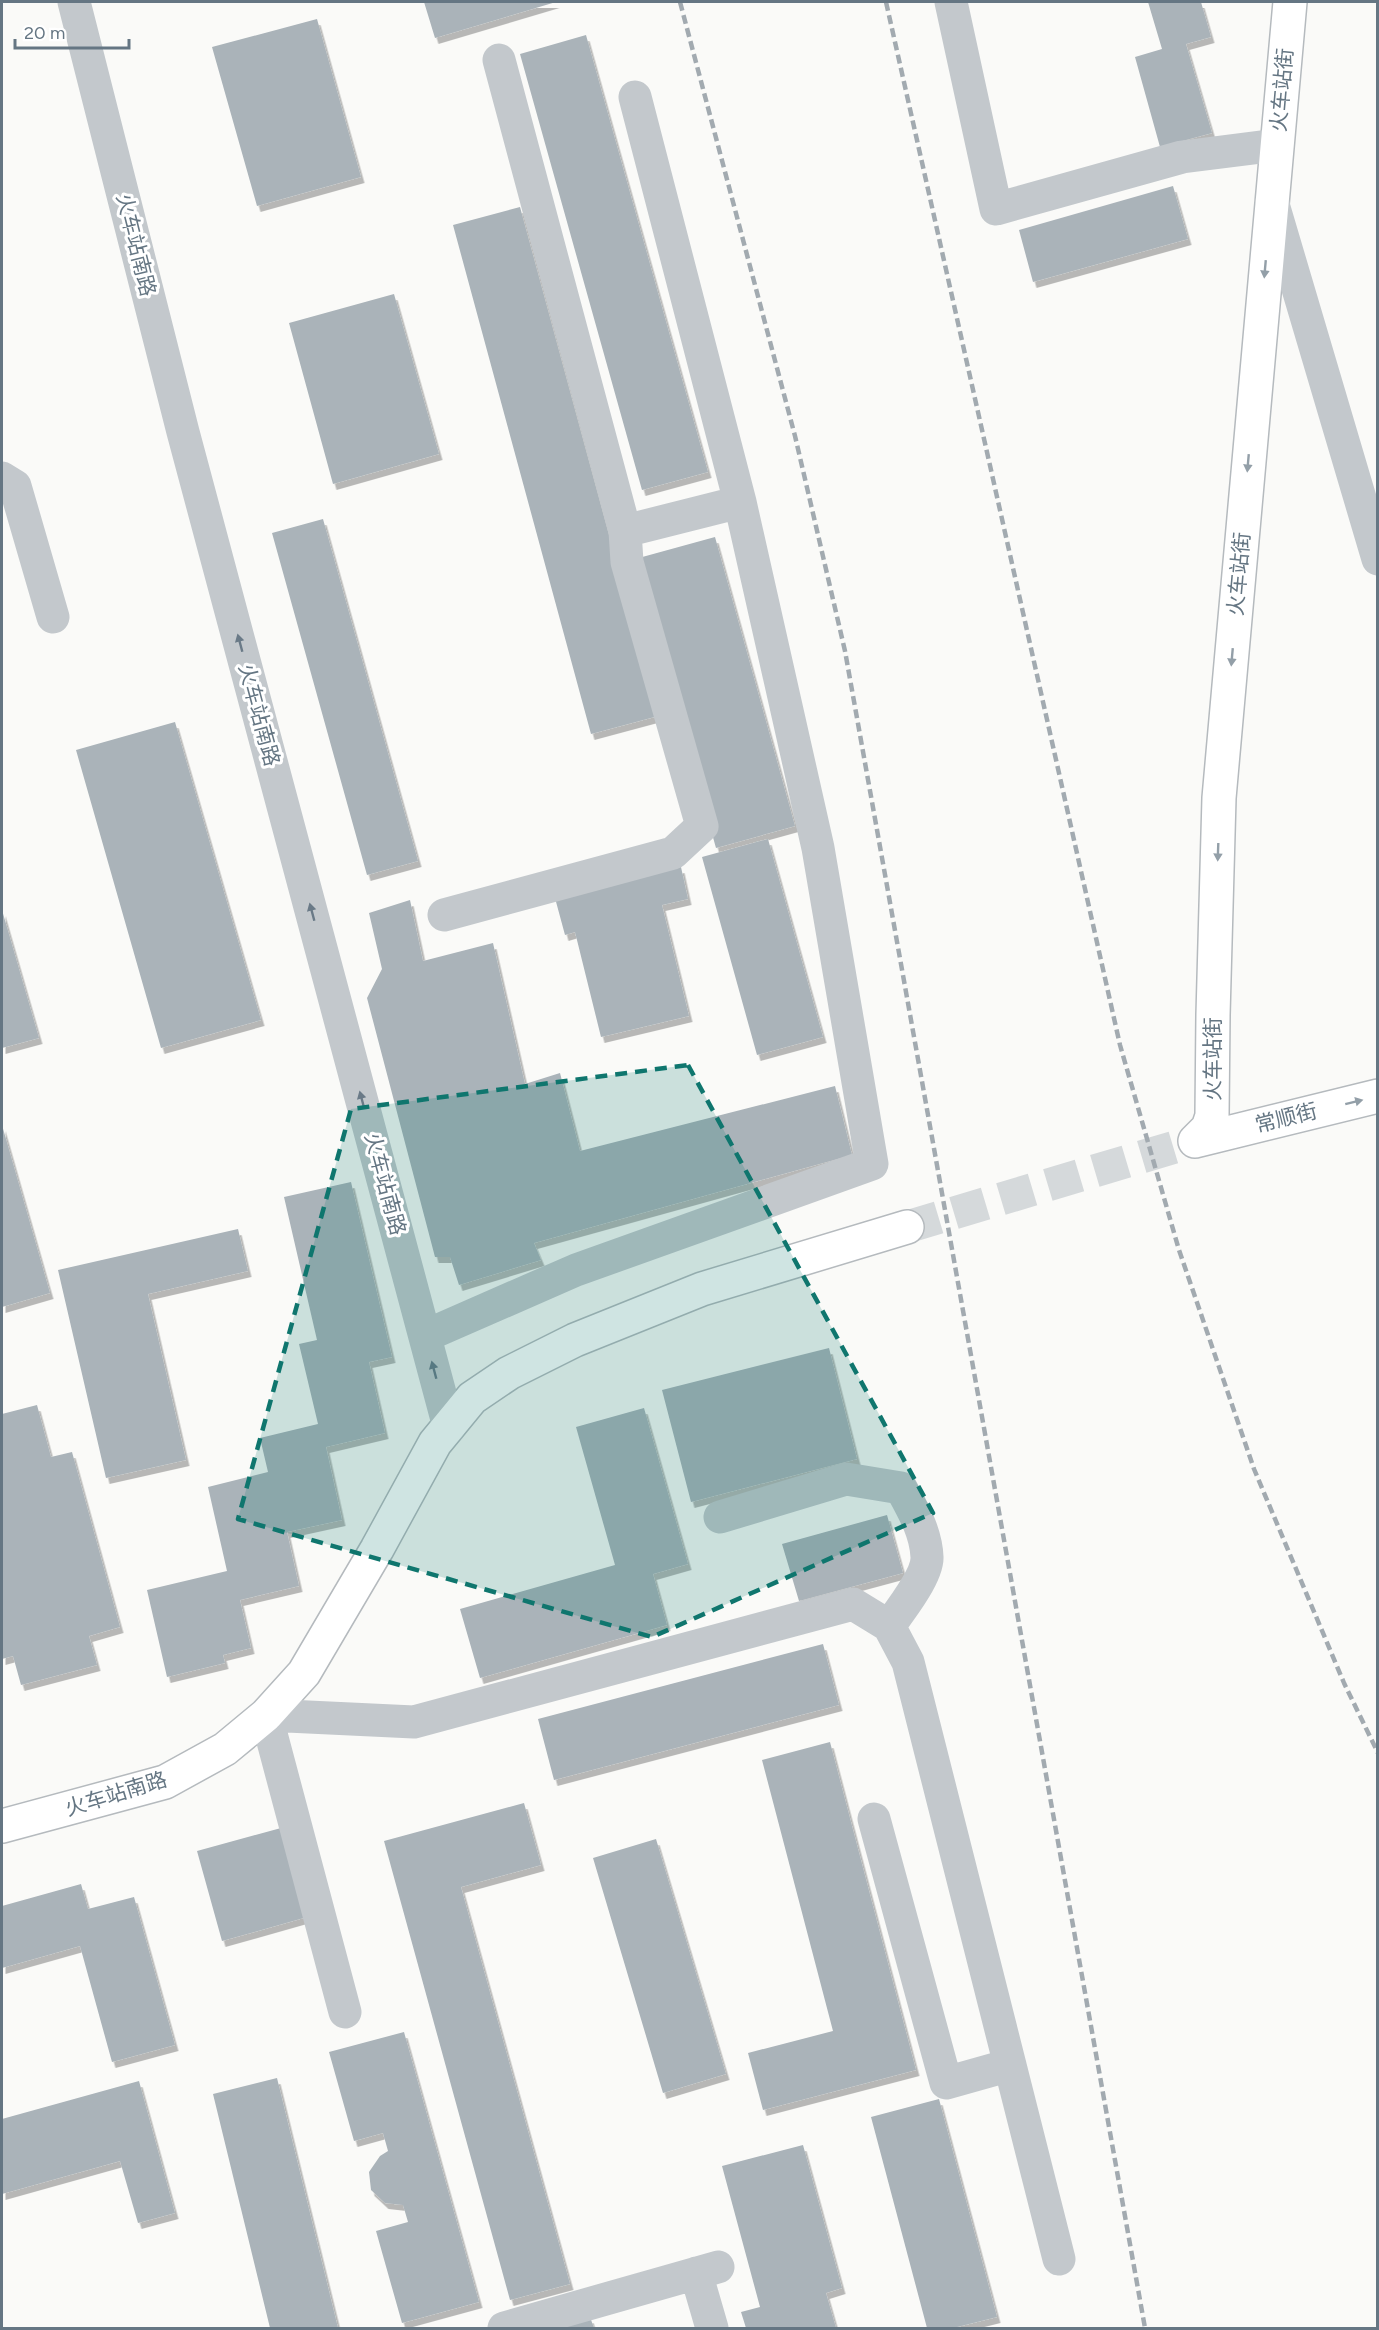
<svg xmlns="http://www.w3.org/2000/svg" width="1379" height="2330" font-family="Figtree,'Noto Sans SC',sans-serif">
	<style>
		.building { fill: #aab3b9; filter: url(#shadow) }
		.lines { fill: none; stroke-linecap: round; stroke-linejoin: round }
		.major-tunnel { stroke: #d5d9db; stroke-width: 33; stroke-dasharray: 33 16; stroke-linecap: butt }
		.major-casing { stroke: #b5babe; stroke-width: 36 }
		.minor { stroke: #c3c8cc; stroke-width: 33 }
		.major { stroke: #fff; stroke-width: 33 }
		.rail { stroke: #a2aab0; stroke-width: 4.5; stroke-dasharray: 9 4.5; stroke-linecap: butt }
		.oneway { fill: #939fa8 }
		.oneway2 { fill: #6a7a87 }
		.marked { fill: #0f766e; fill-opacity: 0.2; stroke: #0f766e; stroke-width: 4.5; stroke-dasharray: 12 8; stroke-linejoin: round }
		.labels { text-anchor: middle; stroke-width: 6; stroke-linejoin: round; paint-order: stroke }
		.street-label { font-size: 21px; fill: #657683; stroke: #fff }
	</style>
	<defs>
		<filter id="shadow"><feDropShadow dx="3.5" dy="6" stdDeviation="0" flood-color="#0004"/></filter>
	</defs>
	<rect width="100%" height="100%" fill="#fafaf8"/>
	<path class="building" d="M424,2H556L435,38Z
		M1148,2H1201L1211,37L1186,44L1212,133L1160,147L1135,57L1162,49Z
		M317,19L361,177L257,206L212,47Z
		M586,35L708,472L642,490L520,54Z
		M1173,186L1188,239L1033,282L1019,230Z
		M520,207L658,716L591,734L453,225Z
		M394,294L439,454L333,484L289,323Z
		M323,519L418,861L367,875L272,533Z
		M715,537L795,826L716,848L635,559Z
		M175,722L261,1020L161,1048L76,750Z
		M768,839L823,1037L757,1055L702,857Z
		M681,867L688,899L662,905L689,1016L601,1037L575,932L565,935L555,898Z
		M410,900L423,961L493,943L525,1084L560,1073L580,1151L835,1086L852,1155L534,1243L541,1260L459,1285L450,1257H435L367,998L382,969L369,913Z
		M2,910L39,1038L2,1048Z
		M2,1125L50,1293L2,1307Z
		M351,1182L392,1357L369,1362L385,1433L326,1447L342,1520L287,1532L299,1586L240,1600L251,1648L223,1655L225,1663L167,1677L147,1590L227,1571L208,1487L268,1472L260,1438L318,1424L299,1344L317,1340L284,1197Z
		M238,1229L248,1271L148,1294L186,1460L106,1478L58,1270Z
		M829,1348L857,1459L691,1502L662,1390Z
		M37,1405L51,1457L72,1452L120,1627L89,1636L97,1665L21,1685L13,1656L2,1659V1414Z
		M644,1408L688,1564L653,1574L667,1625L480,1678L460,1609L615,1565L576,1427Z
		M887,1515L903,1573L799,1601L782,1544Z
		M823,1644L839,1705L554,1780L538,1719Z
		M830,1742L916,2070L763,2110L748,2053L833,2031L762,1760Z
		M524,1803L541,1865L461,1887L570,2284L510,2300L384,1841Z
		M281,1828L307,1917L222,1941L197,1851Z
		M656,1839L726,2074L663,2093L593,1858Z
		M81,1884L88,1909L134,1897L175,2045L112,2062L80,1946L2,1968V1906Z
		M404,2032L479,2302L402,2323L376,2231L408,2222L403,2205L385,2203L371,2190L369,2172L380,2156L388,2151L383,2133L354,2141L329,2052Z
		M277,2078L338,2328H270L213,2094Z
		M139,2081L175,2213L138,2223L120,2161L2,2194V2119Z
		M939,2099L997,2317L953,2328H927L871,2117Z
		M803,2145L842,2288L826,2293L836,2328H746L741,2312L760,2307L722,2166Z
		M590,2317L594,2328H554Z"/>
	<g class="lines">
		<path class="major-tunnel" d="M907,1227L1195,1141"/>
		<g class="major-casing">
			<path id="major" d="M1195,1141L1208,1128L1212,1116L1213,1015L1219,798L1290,2
				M1195,1141L1378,1096
				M2,1826L165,1782L225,1749L266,1715L304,1673L377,1549L435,1443L472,1398L509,1373L575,1340L702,1289L907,1227"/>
		</g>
		<path class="minor" d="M74,2L183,432L449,1427
			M951,2L996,209L1182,157L1277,145
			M499,60L625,531L740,502
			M1272,201L1378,559
			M2,478L15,486L53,617
			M444,915L673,853L702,826L627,562L625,531
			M425,1336L576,1270L872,1164L818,848L740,502L635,97
			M720,1517L846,1479L901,1488C913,1510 926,1532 927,1557C928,1575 900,1611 889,1626
			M874,1819L946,2083L1010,2065
			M345,2012L266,1715L414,1722L853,1604L889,1626L908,1662L1059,2259
			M696,2273L712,2328
			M504,2328L718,2267"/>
		<use href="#major" class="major"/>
		<path class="rail" d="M680,2L795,436L845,651L1145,2328
			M886,2L1120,1045L1179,1250L1254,1469L1344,1683L1378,1753"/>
	</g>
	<defs><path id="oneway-solid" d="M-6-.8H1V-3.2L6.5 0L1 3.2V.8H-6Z" transform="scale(1.5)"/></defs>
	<g class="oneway">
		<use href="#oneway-solid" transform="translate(1265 269) rotate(95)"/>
		<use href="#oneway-solid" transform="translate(1248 463) rotate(95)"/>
		<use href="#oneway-solid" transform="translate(1232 657) rotate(95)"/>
		<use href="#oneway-solid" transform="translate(1218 852) rotate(92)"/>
		<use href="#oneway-solid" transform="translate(1354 1102) rotate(-14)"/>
	</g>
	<g class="oneway2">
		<use href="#oneway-solid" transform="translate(240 643) rotate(-105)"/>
		<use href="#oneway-solid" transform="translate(312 912) rotate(-105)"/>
		<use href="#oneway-solid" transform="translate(362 1100) rotate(-105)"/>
		<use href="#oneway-solid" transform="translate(434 1370) rotate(-105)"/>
	</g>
	<path class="marked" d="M688,1065L933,1513L652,1637L238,1519L351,1109Z"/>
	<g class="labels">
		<g class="street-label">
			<text transform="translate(1282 90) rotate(-85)" y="7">火车站街</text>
			<text transform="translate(136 245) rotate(76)" y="7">火车站南路</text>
			<text transform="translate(1239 574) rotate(-85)" y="7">火车站街</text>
			<text transform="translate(259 715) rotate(75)" y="7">火车站南路</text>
			<text transform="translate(1213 1059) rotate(-90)" y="7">火车站街</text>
			<text transform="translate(1286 1118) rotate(-14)" y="7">常顺街</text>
			<text transform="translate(385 1184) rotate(75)" y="7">火车站南路</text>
			<text transform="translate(116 1794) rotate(-17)" y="7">火车站南路</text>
		</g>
	</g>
	<rect width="1379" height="2330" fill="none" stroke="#657683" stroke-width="6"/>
	<path d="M15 39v9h114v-9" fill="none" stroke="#657683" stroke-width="3"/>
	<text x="24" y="39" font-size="18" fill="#657683" stroke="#ffffff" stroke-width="4.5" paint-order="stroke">20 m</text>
</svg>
